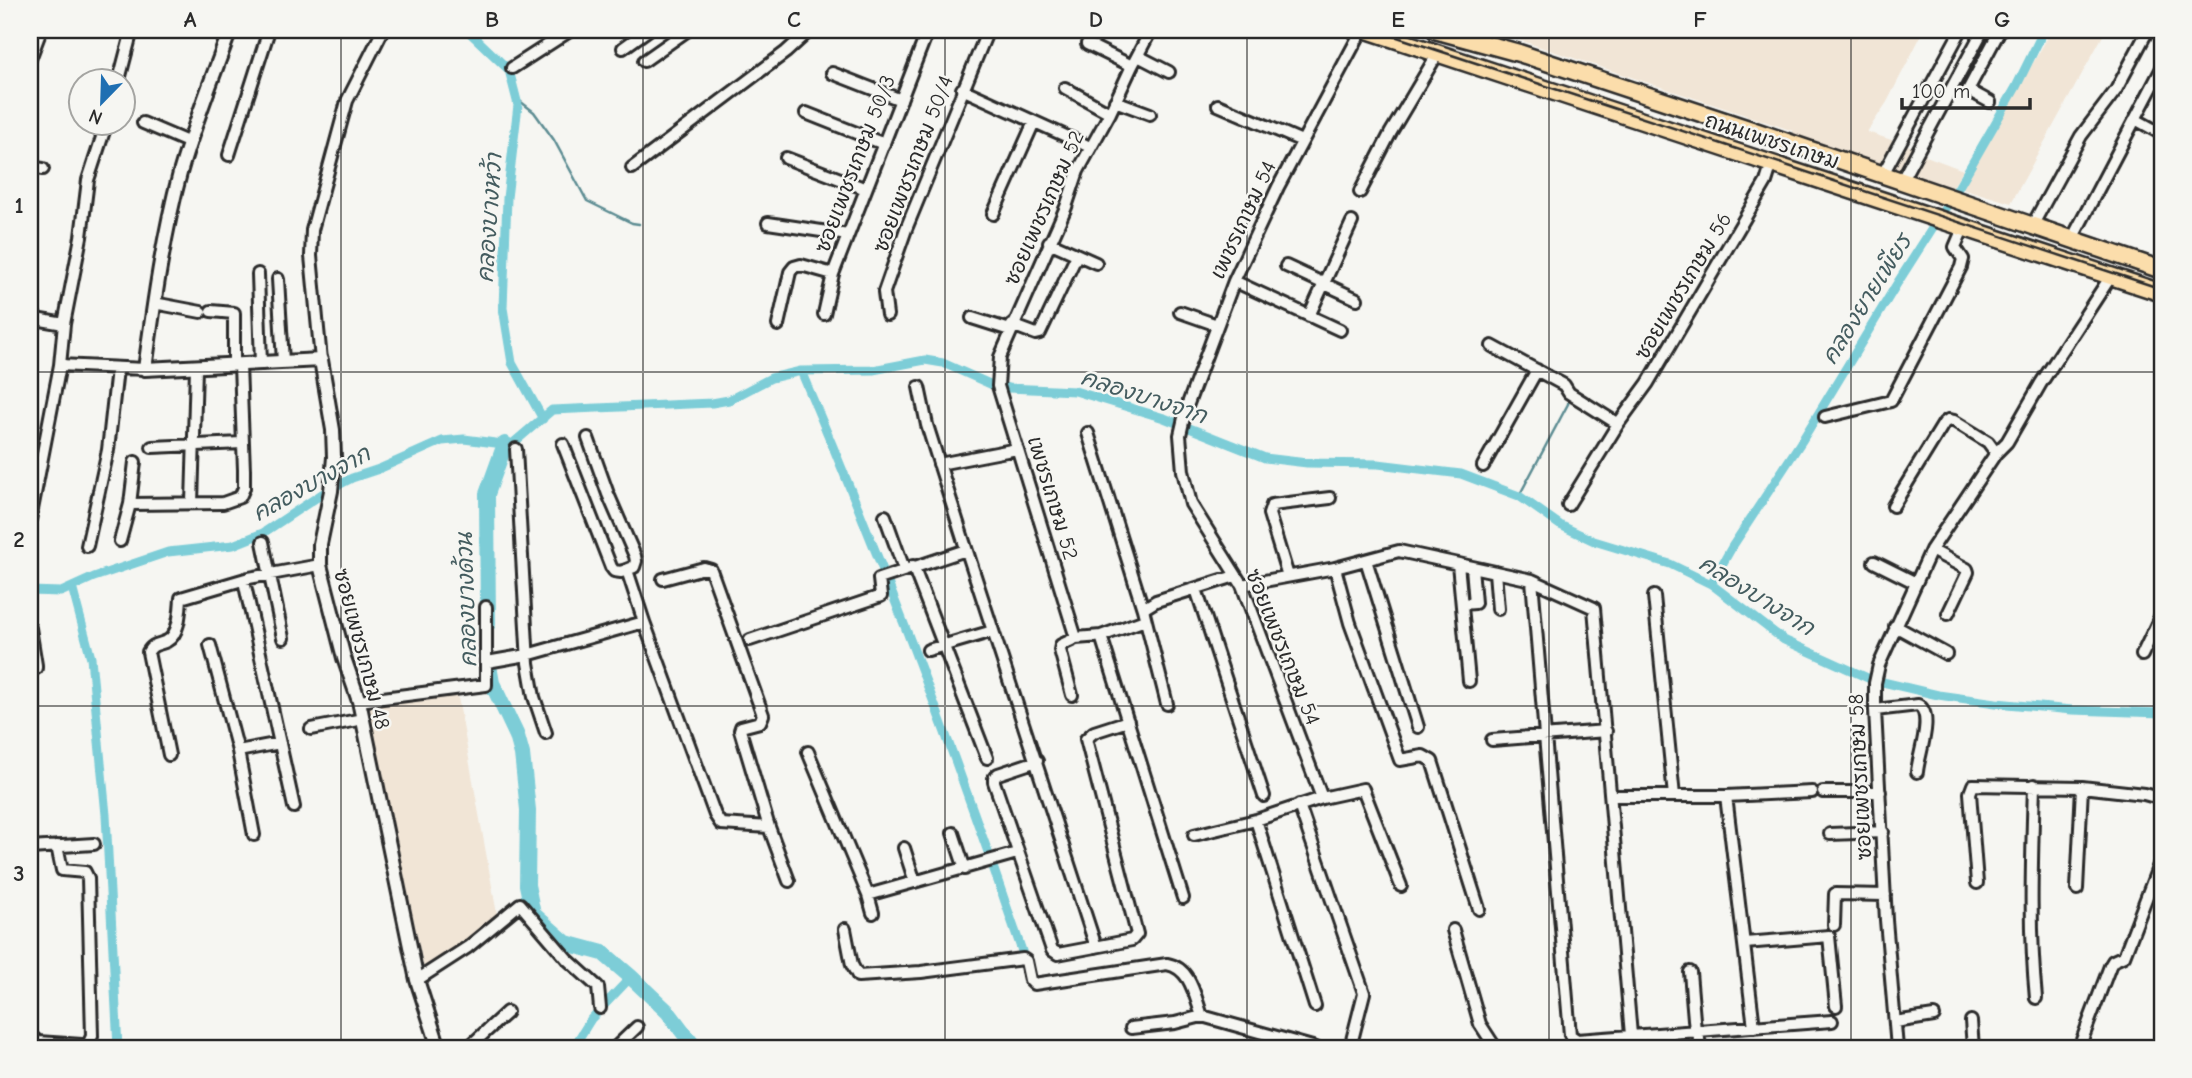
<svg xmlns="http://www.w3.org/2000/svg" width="2192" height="1078" font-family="'Comic Neue','Playpen Sans Thai',sans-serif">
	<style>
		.built { fill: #f1e5d6 }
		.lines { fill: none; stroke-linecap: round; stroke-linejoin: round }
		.stream { stroke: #5c8c92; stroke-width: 2.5 }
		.canal { stroke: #7dcdd7; stroke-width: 9 }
		.river { stroke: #7dcdd7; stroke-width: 16 }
		.minor-casing { stroke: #2b2b2b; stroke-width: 16 }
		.tertiary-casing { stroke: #2b2b2b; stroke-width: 18 }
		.primary-casing { stroke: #2b2b2b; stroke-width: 21 }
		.minor { stroke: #f6f6f2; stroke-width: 10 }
		.tertiary { stroke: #f6f6f2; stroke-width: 12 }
		.primary { stroke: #fbddab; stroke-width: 16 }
		.rail { stroke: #2b2b2b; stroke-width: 2.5 }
		.grid { fill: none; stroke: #2b2b2b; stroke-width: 2; stroke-opacity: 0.55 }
		.labels { text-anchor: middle; stroke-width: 5; stroke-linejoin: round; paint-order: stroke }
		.street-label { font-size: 21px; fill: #2b2b2b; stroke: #f6f6f2 }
		.water-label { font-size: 23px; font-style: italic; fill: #445c5f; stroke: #f6f6f2 }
		.neatline { fill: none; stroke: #2b2b2b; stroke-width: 2.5 }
		.grid-label { font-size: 23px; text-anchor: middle; font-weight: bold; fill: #2b2b2b }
	</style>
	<rect width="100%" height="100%" fill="#f6f6f2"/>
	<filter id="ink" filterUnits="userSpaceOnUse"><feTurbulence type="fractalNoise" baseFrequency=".0143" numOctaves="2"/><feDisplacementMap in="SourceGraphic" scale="14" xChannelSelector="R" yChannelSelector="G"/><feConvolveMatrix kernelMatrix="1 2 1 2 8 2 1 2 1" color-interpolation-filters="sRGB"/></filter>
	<g filter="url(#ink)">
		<path class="built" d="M1514,30H1924L1887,102L1867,132L1925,151L1926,156L1963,170L1950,192L1792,140L1793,131L1510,37Z
			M2052,30H2106L2011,203L1961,188Z
			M457,692L497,914L426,978L367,704Z"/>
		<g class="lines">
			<path class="stream" d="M516,98L534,112L554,140L587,201L632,223L639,224
				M1519,496L1568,404L1569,397"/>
			<path class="canal" d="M467,30L509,70L518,105L507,198L503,308L512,363L543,419
				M801,371C883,562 956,755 1022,951
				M1711,584L1732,547L1803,439L1898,282L1958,188L2016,87L2044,30
				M72,587L91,658L106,815L118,1048
				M30,591L61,592L94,577L168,552L233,545L263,533L325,492L352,478L379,469L442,441L464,439L511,445L552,410L712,403L729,400L771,378L801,371L873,370L925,360L943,363L990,384L1008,388L1075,391L1164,418L1265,458L1307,463L1378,464L1461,474L1519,496L1560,525L1594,541L1670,564L1711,584L1784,640L1870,679L1938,695L1996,703L2072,710L2162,713
				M573,1048L591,1019L631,977"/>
			<path class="river" d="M488,624L487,494L505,444
				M488,660L492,683L517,736L522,754L528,810L527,885L533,914L566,943L603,953L631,977L668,1012L695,1048"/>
			<g class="minor-casing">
				<path id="minor" d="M1087,44L1132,66
					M623,48L648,30
					M1138,56L1169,72
					M30,59L41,30
					M644,61L688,30
					M512,68L571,30
					M832,73L901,100
					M119,80L132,30
					M1065,88L1110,113
					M962,89L1090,147
					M1115,101L1150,114
					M1990,102L1968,90L2000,30
					M1218,105L1302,141
					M806,113L884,144
					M2135,119L2162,134
					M143,123L190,143
					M229,155L269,30
					M786,158L866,189
					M30,167L43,169
					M632,168L786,52L810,30
					M1883,174L1961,30
					M1902,180L1983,30
					M1360,192L1391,132L1438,53
					M993,214L1034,122
					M768,223L848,235
					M2032,226L2081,136L2116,90L2148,30
					M2072,239L2162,68
					M1049,242L1096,263
					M1286,266L1357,299
					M258,274L261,364
					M278,279L283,362
					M1234,281L1340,330
					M154,303L201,312
					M211,311L234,313V365
					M1180,312L1217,325
					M824,314L833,274L928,30
					M887,315L884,292L906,229L988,30
					M1309,316L1352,222
					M30,318L64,324
					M972,318L1010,330
					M778,325L790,272L794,267L801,265L833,274
					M1012,325L1036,334L1040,333L1077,255
					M1492,346L1564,385L1569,393L1618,424
					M321,360L311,256L312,230L347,101L383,30
					M60,365L145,369
					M919,387L927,425L964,542L1096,947
					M1825,417L1891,401L1961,267L1963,259L1955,247L1964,226
					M1088,433L1143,609L1167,704
					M563,444L611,567L614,571L621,572L634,567L636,561L635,556L608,494L588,438
					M152,447L242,443
					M516,449L528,663L534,697L546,733
					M939,464L1017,449
					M1483,466L1537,370
					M192,503L196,368
					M130,504L223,503L240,497L244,488V470L240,365
					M1568,505L1618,424L1648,383L1766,182L1772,163
					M1893,506L1944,423L1948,420L1954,421L1988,442L1996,453
					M885,516L904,569
					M30,520L60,365L64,324L81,237L88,180L107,122
					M120,541L130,504L135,462
					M263,542L283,638
					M87,546L108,450L117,369
					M1931,550L1967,569L1968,572L1948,614
					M1366,560L1418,727
					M1874,562L1916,583
					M1458,564L1469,681
					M913,566L987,758
					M1335,568L1350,623L1400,760L1423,756L1432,761L1479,909
					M627,570L644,622
					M1495,572L1498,609
					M1288,576L1269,514L1272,505L1330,498
					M663,579L704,568L711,570L763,715L760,722L741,727L740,730L769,827
					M1532,580L1570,1035L1577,1040L1832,1021
					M244,581L294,807
					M1242,585L1335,568L1399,551L1532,580L1594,608L1631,1035
					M1196,589L1264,796
					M1654,596L1674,796
					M1462,604L1475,603L1472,567
					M1143,609L1156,601L1235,576
					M1895,626L1946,654
					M30,628L36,665V668L30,671
					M1101,636L1183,898
					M1076,638L998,386L1000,357L1066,207L1078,171L1110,113L1132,66L1151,30
					M750,640L881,596L879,579L966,550
					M210,645L238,751L254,835
					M928,650L993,631
					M2142,655L2162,613
					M487,662L527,655L644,622L715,815L721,824L769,827L789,881
					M1072,695L1060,650L1061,645L1076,638L1101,636L1145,620
					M359,701L486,685V607
					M1875,710L1918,705C1935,714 1918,756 1917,772
					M311,729L363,719
					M1492,740L1606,731
					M238,751L280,743
					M808,752L868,895L873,913
					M169,755L148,652C153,643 159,645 167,641C180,634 180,610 181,598L249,578L320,565
					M1037,761L998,774L994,778V782L1052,950L1058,954L1132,940L1137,934L1086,739L1094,732L1128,721
					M2034,785C2032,856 2029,927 2036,998
					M1823,792H1880
					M1611,796H1726L1754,1027
					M1726,796L1812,792
					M1322,798L1242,585L1191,504L1183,471L1180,435L1186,409L1234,281L1278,187L1362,30
					M1299,805L1364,993L1350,1048
					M1256,820L1315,1006
					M953,833L965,869
					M1830,834L1883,832
					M1194,835L1256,820L1322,798L1363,789L1401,886
					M30,848L94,844
					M904,848L915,882
					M1977,883L1970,793L1973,785L2082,787L2144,794L2162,799
					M2077,889L2082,787
					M868,895L1017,853
					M1834,925L1835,894L1885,895
					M845,929L852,965L858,976L921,972L1023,959L1026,961L1030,980L1034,984L1167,964C1191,968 1195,997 1202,1016
					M1453,930L1480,1024L1493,1044L1491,1048
					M1745,943L1829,936L1836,1006
					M1690,972L1695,1031
					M417,980L468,947L520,904L567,959L598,987L600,1008
					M1971,1021L1973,1048
					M1895,1022L1934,1016
					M1131,1028L1175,1023L1202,1016L1316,1048
					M1698,1030L1700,1048
					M30,1035L38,1042L82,1045H88L92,1036L88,878L85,872L62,870L57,846
					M468,1048L507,1012
					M615,1048L637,1027
					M1897,1048L1886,920L1875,710V683L1879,665L1931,550L1996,453L2007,442L2041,383L2111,276
					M2079,1048L2110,966L2113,961L2124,956L2162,857"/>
			</g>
			<g class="tertiary-casing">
				<path id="tertiary" d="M230,30C213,77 194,124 180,173C163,237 154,303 145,369L321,360L333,430L334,457L331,491L320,544V565L344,658L359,701L417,980L439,1048"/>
			</g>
			<g class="primary-casing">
				<path id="primary" d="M1367,30L2162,293
					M1435,30L1519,53L1758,132L2162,270"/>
			</g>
			<use href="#minor" class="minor"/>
			<use href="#tertiary" class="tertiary"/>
			<use href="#primary" class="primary"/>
			<path class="rail" d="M1376,30L2162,289"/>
		</g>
	</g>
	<path class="grid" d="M341,30V1048M643,30V1048M945,30V1048M1247,30V1048M1549,30V1048M1851,30V1048M30,372H2162M30,706H2162"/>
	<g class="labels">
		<g class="street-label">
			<text transform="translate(1772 141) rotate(18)" y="7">ถนนเพชรเกษม</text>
			<text transform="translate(855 164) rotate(-69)" y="7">ซอยเพชรเกษม 50/3</text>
			<text transform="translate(913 164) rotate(-69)" y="7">ซอยเพชรเกษม 50/4</text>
			<text transform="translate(1044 208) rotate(-66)" y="7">ซอยเพชรเกษม 52</text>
			<text transform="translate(1243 220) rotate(-65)" y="7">เพชรเกษม 54</text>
			<text transform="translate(1683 286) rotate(-59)" y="7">ซอยเพชรเกษม 56</text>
			<text transform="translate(1053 498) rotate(73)" y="7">เพชรเกษม 52</text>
			<text transform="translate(1283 647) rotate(68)" y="7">ซอยเพชรเกษม 54</text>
			<text transform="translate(362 649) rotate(75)" y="7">ซอยเพชรเกษม 48</text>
			<text transform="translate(1860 777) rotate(-93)" y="7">ซอยเพชรเกษม 58</text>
		</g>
		<g class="water-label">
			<text transform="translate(489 218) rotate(-86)" y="8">คลองบางหว้า</text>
			<text transform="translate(1866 299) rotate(-58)" y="8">คลองยายเพียร</text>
			<text transform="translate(1144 396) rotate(18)" y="8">คลองบางจาก</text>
			<text transform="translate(311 483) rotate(-29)" y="8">คลองบางจาก</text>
			<text transform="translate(1757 595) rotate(32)" y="8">คลองบางจาก</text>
			<text transform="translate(466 600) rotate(-92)" y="8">คลองบางด้วน</text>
		</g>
	</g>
	<rect width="2192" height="1078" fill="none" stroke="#f6f6f2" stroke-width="77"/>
	<g transform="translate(102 102) rotate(203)"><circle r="33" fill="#f6f6f2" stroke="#a5a5a2" stroke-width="2"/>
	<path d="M0-5L12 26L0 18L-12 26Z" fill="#1f6fb2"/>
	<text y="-10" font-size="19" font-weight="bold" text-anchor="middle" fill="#2b2b2b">N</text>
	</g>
	<path d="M1902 98v10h128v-10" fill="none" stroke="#2b2b2b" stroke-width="3.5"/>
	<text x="1912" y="98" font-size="21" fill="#2b2b2b" stroke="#f6f6f2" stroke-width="5" paint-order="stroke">100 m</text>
	<rect x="38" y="38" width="2116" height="1002" class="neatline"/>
	<g class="grid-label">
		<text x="190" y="27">A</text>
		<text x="492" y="27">B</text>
		<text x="794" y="27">C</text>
		<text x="1096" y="27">D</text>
		<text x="1398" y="27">E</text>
		<text x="1700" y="27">F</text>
		<text x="2002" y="27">G</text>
		<text x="19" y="213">1</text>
		<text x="19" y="547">2</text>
		<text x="19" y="881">3</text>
	</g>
</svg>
